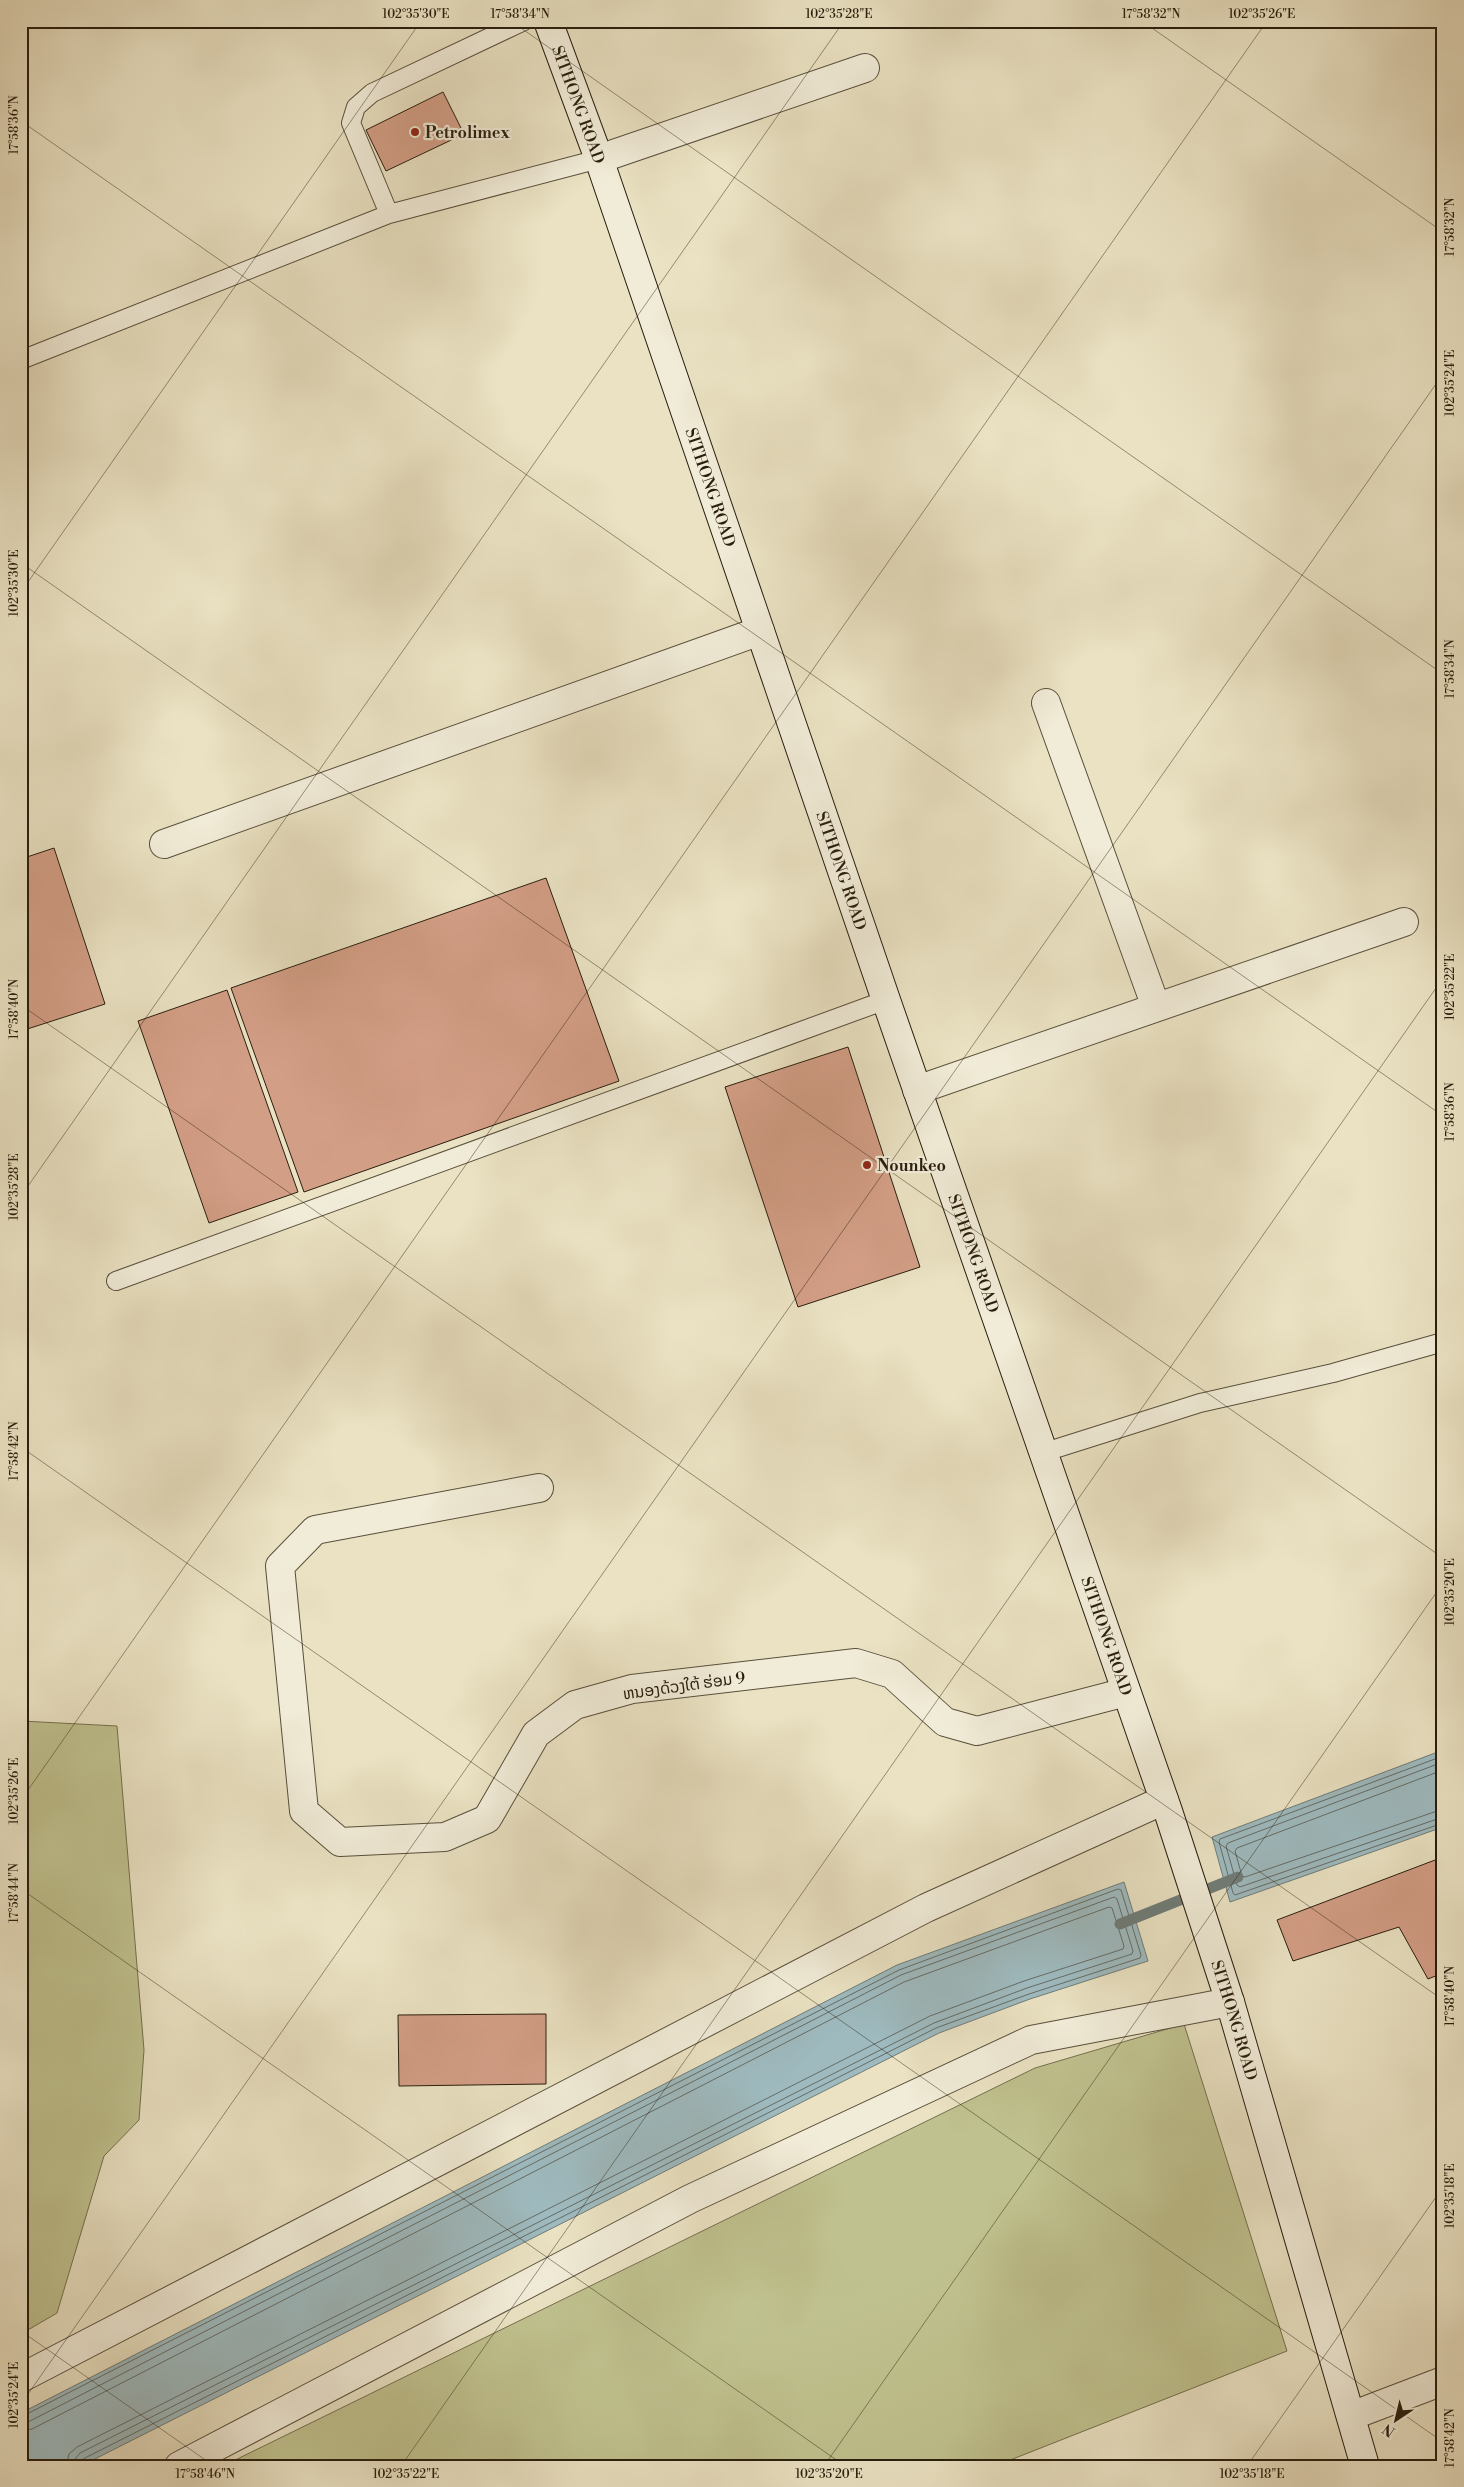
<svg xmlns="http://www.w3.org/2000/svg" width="1464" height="2487" font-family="'Libre Bodoni','Noto Sans Lao',serif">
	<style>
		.green { fill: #bfc18e; stroke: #74704e }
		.water { fill: #9ebabf; stroke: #6f7c78 }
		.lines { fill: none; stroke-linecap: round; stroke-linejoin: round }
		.shore { stroke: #646c66; stroke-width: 1 }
		.stream { stroke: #6f7c78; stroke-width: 11 }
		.building { fill: #d39e86; stroke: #291e0e }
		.service-casing { stroke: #594f3b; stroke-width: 20 }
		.minor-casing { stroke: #594f3b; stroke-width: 30 }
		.secondary-casing { stroke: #291e0e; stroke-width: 30 }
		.service { stroke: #f1ecd8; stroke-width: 18 }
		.minor { stroke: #f1ecd8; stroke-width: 28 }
		.secondary { stroke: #f1ecd8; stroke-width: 28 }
		.ticks { fill: none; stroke: #291e0e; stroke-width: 1; stroke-opacity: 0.45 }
		.poi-dot { fill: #8f2418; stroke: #f1ecd8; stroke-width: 2 }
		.labels { text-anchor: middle; stroke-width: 4.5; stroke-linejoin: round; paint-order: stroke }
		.street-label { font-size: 16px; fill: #291e0e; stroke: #f1ecd8 }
		.poi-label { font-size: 16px; font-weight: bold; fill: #291e0e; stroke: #f1ecd8; text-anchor: start }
		.neatline { fill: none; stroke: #291e0e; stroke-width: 2 }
		.ticks-label { font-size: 12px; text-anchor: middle; fill: #291e0e }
	</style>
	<rect width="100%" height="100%" fill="#eae2c3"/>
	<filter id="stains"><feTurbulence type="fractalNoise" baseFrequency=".004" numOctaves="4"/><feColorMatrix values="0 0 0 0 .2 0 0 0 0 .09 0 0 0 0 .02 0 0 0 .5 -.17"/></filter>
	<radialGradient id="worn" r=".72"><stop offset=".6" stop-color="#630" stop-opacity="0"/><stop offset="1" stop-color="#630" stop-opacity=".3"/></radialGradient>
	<path class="green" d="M21,1721L117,1726L144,2050L139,2120L104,2156L57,2313L21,2334Z
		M1184,2024L1287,2351L995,2466H223L1035,2068Z"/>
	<path class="water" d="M1443,1750V1827L1230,1902L1212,1837Z
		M1124,1882L1148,1961L1030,1999L939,2033L81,2466H21V2413L897,1965Z"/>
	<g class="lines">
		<path class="shore" d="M1443,1756L1220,1839L1219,1842L1233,1893L1235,1895L1443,1823
			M1443,1762L1228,1843L1226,1846L1237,1885L1240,1887L1443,1817
			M1443,1770L1237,1848L1235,1851L1242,1876L1245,1877L1443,1809
			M21,2417L899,1970L1118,1889L1121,1890L1141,1955L1140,1958L1029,1994L936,2028L83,2459L80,2466
			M21,2424L28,2422L901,1975L1114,1897L1117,1899L1133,1951L1132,1954L1027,1988L934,2023L80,2453L75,2459L73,2466
			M21,2431L32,2429L904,1982L1109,1907L1112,1908L1124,1946L1123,1949L1024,1981L930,2016L77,2447L69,2454L66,2466"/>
		<path class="stream" d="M1120,1924L1238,1877"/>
	</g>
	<path class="building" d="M443,92L464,134L386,171L366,130Z
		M54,848L105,1004L21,1031V859Z
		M546,878L619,1081L304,1192L231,988Z
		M227,990L298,1192L209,1223L138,1021Z
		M848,1047L920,1267L798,1307L725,1087Z
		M1443,1857V1973L1428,1979L1399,1927L1293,1961L1277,1920Z
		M546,2014V2084L399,2086L398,2015Z"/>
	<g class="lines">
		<g class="service-casing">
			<path id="service" d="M389,214L351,123L356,107L372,93L524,21
				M21,360L389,214L599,159
				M116,1281L886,1000
				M1042,1453L1200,1403L1333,1373L1443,1342"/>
		</g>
		<g class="minor-casing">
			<path id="minor" d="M599,159L865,68
				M1046,703L1156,1007
				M164,844L760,631
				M917,1090L1404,922
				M539,1488L315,1530L280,1566L304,1811L340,1842L445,1837L487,1819L536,1734L575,1705L632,1689L856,1663L892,1674L945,1722L977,1731L1126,1692
				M21,2378L926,1908L1164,1800
				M1351,2416L1443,2381
				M179,2466L690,2199L1031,2040L1230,2002"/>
		</g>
		<g class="secondary-casing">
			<g id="secondary">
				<path id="s1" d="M548,21L599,159L886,1000L1168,1811L1230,2002L1365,2466"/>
			</g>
		</g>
		<use href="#service" class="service"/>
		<use href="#minor" class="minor"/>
		<use href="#secondary" class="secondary"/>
	</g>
	<path class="ticks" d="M511,21L1443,674M1142,21L1443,232M21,121L1443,1116M21,563L1443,1558M21,592L421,21M21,1005L1443,2000M21,1196L844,21M21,1447L1443,2442M21,1800L1267,21M21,1889L845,2466M21,2331L214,2466M21,2404L1443,374M401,2466L1443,978M824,2466L1443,1583M1247,2466L1443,2187"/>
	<g class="poi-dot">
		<circle cx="415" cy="132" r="5"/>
		<circle cx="867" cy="1165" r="5"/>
	</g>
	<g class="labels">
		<g class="street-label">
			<text dy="6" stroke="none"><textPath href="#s1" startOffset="89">SITHONG ROAD</textPath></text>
			<text dy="6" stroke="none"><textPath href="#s1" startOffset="494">SITHONG ROAD</textPath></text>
			<text dy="6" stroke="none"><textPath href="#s1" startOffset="899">SITHONG ROAD</textPath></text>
			<text dy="6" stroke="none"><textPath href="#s1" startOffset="1304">SITHONG ROAD</textPath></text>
			<text dy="6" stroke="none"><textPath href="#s1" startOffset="1709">SITHONG ROAD</textPath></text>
			<text transform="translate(684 1685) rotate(-8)" y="6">ຫນອງດ້ວງໃຕ້ ຮ່ອມ 9</text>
			<text dy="6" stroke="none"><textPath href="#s1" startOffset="2114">SITHONG ROAD</textPath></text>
		</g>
		<g class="poi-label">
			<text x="425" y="138">Petrolimex</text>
			<text x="877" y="1171">Nounkeo</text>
		</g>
	</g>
	<rect width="1464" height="2487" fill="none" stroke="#eae2c3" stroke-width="55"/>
	<g transform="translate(1396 2420) rotate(215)" stroke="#f1ecd8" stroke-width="4" paint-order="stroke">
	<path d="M0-4L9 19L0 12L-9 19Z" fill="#291e0e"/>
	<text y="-8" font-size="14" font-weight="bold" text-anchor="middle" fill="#291e0e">N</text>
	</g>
	<rect x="28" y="28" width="1408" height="2432" class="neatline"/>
	<g class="ticks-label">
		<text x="416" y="18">102°35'30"E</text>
		<text x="520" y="18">17°58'34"N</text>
		<text x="839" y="18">102°35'28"E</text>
		<text x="1151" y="18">17°58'32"N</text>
		<text x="1262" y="18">102°35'26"E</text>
		<text transform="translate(14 125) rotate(-90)" y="4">17°58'36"N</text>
		<text transform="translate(1450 227) rotate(-90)" y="4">17°58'32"N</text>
		<text transform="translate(1450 383) rotate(-90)" y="4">102°35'24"E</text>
		<text transform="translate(14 583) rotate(-90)" y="4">102°35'30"E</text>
		<text transform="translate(1450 669) rotate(-90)" y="4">17°58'34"N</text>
		<text transform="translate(1450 987) rotate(-90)" y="4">102°35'22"E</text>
		<text transform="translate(14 1009) rotate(-90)" y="4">17°58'40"N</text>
		<text transform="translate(1450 1112) rotate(-90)" y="4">17°58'36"N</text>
		<text transform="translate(14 1187) rotate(-90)" y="4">102°35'28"E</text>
		<text transform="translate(14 1451) rotate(-90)" y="4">17°58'42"N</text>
		<text transform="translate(1450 1592) rotate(-90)" y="4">102°35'20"E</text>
		<text transform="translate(14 1791) rotate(-90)" y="4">102°35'26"E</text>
		<text transform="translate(14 1893) rotate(-90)" y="4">17°58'44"N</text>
		<text transform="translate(1450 1996) rotate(-90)" y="4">17°58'40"N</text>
		<text transform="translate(1450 2196) rotate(-90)" y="4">102°35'18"E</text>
		<text transform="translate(14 2395) rotate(-90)" y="4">102°35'24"E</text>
		<text transform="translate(1450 2438) rotate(-90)" y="4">17°58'42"N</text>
		<text x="205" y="2478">17°58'46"N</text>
		<text x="406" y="2478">102°35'22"E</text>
		<text x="829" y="2478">102°35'20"E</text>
		<text x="1252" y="2478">102°35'18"E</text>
	</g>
	<rect width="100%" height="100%" filter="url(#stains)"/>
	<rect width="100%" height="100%" fill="url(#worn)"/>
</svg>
